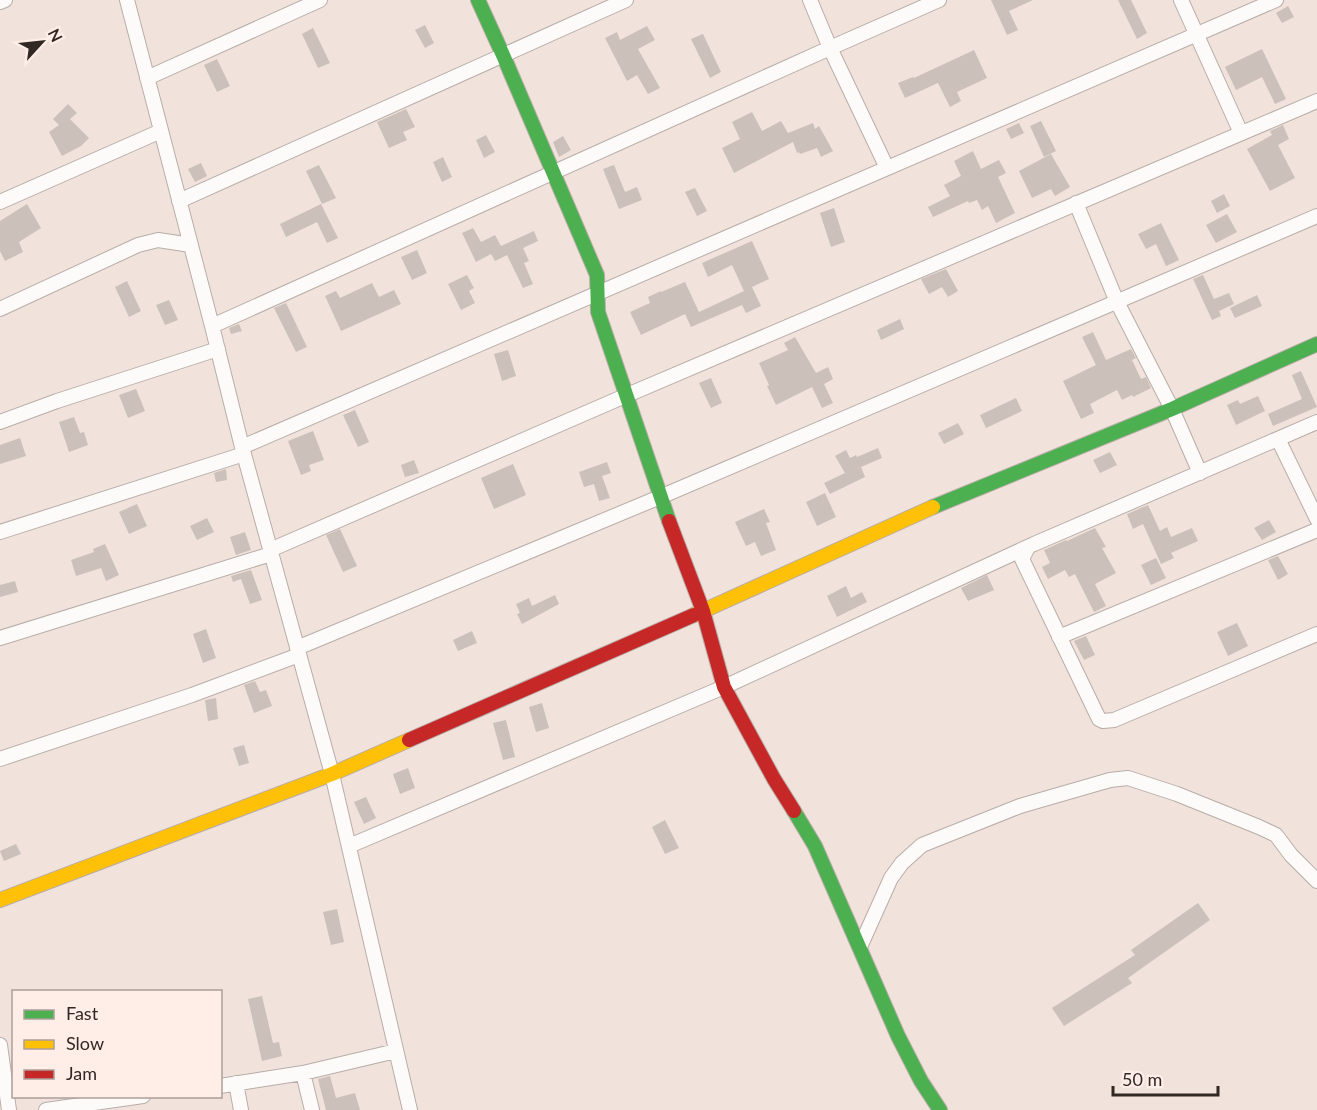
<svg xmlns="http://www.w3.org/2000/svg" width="1317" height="1110" font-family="Lato,sans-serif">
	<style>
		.building { fill: #ccc0bb }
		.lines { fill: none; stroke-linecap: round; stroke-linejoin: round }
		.street-casing { stroke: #b8ada8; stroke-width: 16 }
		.fast-casing { stroke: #b8ada8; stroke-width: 16 }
		.slow-casing { stroke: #b8ada8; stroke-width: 16 }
		.jam-casing { stroke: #b8ada8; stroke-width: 16 }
		.street { stroke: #fdfbfa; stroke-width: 14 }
		.fast { stroke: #4caf50; stroke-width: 14 }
		.slow { stroke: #ffc107; stroke-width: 14 }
		.jam { stroke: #c62828; stroke-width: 14 }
	</style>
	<rect width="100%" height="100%" fill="#f1e2db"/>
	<path class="building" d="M991,0H1033L1009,11L1018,30L1007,35Z
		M1118,0H1131L1147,33L1137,39Z
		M1288,6L1294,17L1282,23L1276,13Z
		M425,25L434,43L425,48L415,30Z
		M647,26L655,40L638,49L660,88L648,94L637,75L627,81L605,38L617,32L620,40Z
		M313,28L330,63L318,68L302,34Z
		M703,34L721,72L710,78L691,39Z
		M1262,49L1286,99L1275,104L1262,77L1236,90L1225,67Z
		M974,50L987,78L957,92L961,101L950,107L938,83L905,98L898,83L913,77L914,78Z
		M217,59L230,86L217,92L204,65Z
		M68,104L77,113L70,119L89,138L81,146L62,156L49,132L59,125L53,119Z
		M406,109L415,127L403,132L407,140L389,148L377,122Z
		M752,112L762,131L781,121L788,133L813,123L815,129L819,126L833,151L821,157L817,148L800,154L799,152L797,153L793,142L734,173L722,148L740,139L732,122Z
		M1041,121L1056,151L1044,157L1030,126Z
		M1019,123L1024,133L1011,139L1006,129Z
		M1283,125L1289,139L1278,145L1295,178L1270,191L1247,149L1272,135L1270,131Z
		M486,135L495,152L484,158L476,140Z
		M563,136L571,150L559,157L553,142Z
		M973,151L981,169L999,160L1006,173L998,177L1015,213L996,223L988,206L982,210L977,200L969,203L968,201L933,217L928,207L950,196L944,185L961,176L954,161Z
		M1051,154L1070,187L1055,196L1051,189L1032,198L1019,171Z
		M443,157L452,177L442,182L433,162Z
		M201,163L207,176L195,182L188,169Z
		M319,165L336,198L322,204L306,171Z
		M614,165L625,192L637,187L642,200L619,209L603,169Z
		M695,188L707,211L697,216L685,192Z
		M1224,194L1230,206L1217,213L1211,201Z
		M27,204L41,228L19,242L23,252L5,261L0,251V221Z
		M321,204L338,238L327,243L317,222L286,237L280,224Z
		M834,208L845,242L831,247L820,213Z
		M1227,214L1237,232L1216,243L1206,225Z
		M1161,223L1179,260L1166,266L1156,244L1146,249L1138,234Z
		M473,228L481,242L495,235L501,246L534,231L538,241L523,248L529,261L524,263L533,284L523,288L507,255L495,261L491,254L476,262L462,233Z
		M752,241L769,279L752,287L761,306L746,313L742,305L691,327L685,314L641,335L630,312L650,303L648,297L661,291V292L685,282L699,312L744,291L732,265L708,277L702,263Z
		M417,250L427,273L412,280L401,257Z
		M946,269L958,291L948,297L942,287L929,294L921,279Z
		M467,275L474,288L469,291L475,303L461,310L448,284Z
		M1203,275L1214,299L1229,293L1234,304L1219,311L1221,316L1212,320L1193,279Z
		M127,281L141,311L129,317L115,287Z
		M372,283L379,297L394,290L401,304L341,331L325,296L336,291L340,298Z
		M1257,295L1262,306L1235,318L1230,308Z
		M169,300L178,320L165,325L156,305Z
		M286,303L307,347L296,352L274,308Z
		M900,319L904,329L881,340L877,330Z
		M239,324L242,331L231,334L229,328Z
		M1093,332L1106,360L1131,349L1136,358L1132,360L1141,379L1146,377L1151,388L1133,397L1132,395L1122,400L1117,390L1090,404L1094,413L1081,419L1063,381L1096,365L1082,337Z
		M795,337L816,373L828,367L833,379L824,384L833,403L822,408L812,387L776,405L767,386L769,385L759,363L788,350L784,343Z
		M508,350L516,376L502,381L494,354Z
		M1301,371L1317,407L1273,426L1268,414L1302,399L1292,375Z
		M711,378L722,403L711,408L699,383Z
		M136,389L145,411L128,418L119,395Z
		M1258,396L1265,411L1236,425L1227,405L1238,400L1240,404Z
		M1016,398L1022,411L986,428L980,415Z
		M355,410L369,442L358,447L343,415Z
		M74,417L80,433L84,432L88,445L69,452L59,422Z
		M958,423L964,434L944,444L938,433Z
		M313,431L324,460L309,465L311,471L301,475L288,441Z
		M20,438L26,456L0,464V445Z
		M878,448L882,458L861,467L865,477L830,494L824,483L845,473L835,456L846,450L850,458L856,455L857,457Z
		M1110,452L1117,465L1100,473L1093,460Z
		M414,460L419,473L405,477L401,465Z
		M607,462L611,473L602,476L610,498L599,501L594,484L584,487L579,472Z
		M513,464L526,495L494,509L481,478Z
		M226,469L227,480L216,482L214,473Z
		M825,493L836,517L817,526L806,502Z
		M137,504L147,526L129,534L119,512Z
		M1148,505L1160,531L1167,527L1171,537L1192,528L1198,541L1171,553L1174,558L1161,564L1143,524L1133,529L1127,514Z
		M764,509L770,522L766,523L776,550L761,556L755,542L746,546L735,522Z
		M207,518L214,532L197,540L190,526Z
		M1269,520L1276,532L1262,540L1254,528Z
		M1095,528L1106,547L1102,548L1116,573L1095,584L1106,606L1094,612L1075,574L1069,577L1065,570L1048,579L1042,567L1050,563L1044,550L1066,540L1067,541Z
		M340,529L357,566L343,572L326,535Z
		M245,532L251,550L236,555L230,537Z
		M105,544L119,575L106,581L101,568L76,576L71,560L94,552L93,549Z
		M1278,556L1288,574L1278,580L1268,560Z
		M1156,558L1166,578L1151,585L1141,565Z
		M251,570L262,600L250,604L241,579L233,582L231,576Z
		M987,575L994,590L968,601L961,588Z
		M15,581L18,592L0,597V585Z
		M846,586L851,598L862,592L867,602L837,617L827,596Z
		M555,595L559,604L522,624L517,614L520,613L516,604L529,598L532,606Z
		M1237,623L1248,646L1228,656L1217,632Z
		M206,629L216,658L203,663L193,634Z
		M472,631L477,643L458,651L453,640Z
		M1086,636L1095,655L1084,660L1074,641Z
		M255,681L260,692L266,690L272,706L254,713L244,685Z
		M216,698L218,719L208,721L205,700Z
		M542,703L549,728L536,732L529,707Z
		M506,720L515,757L503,760L493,723Z
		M244,745L249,763L239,766L233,748Z
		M408,768L415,788L400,794L393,774Z
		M366,797L376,818L364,824L354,802Z
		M665,820L679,848L665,854L652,827Z
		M16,844L21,854L4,861L0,851Z
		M1198,903L1210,920L1128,978L1132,983L1064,1026L1052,1008L1135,955L1131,950Z
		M337,909L344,942L331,945L323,912Z
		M262,996L273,1043L279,1042L282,1056L262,1061L248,999Z
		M330,1076L336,1098L355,1093L360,1110H326L318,1079Z"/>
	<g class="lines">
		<g class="street-casing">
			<path id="street" d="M127,0L212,326L242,447L332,774L410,1110
				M810,0L830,48L887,168
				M1181,0L1241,133
				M0,2L5,0
				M147,78L320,0
				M179,201L626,0
				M0,202L161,131
				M1076,203L1117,302L1172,409L1200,473
				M0,309L138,245L158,240L191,245
				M212,326L830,48L939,0
				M0,422L57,401L218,349
				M1278,439L1317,519
				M242,447L1276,0
				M0,532L244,454
				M1027,549L1022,559L1099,719L1103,721L1114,720L1317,634
				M270,550L625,396L1317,101
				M1059,637L1317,530
				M0,638L271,554
				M297,648L660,497L1317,216
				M0,759L192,695L299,655
				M349,846L724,687L1034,544L1317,422
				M860,947L891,878L902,863L922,845L1020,806L1110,780L1128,778L1177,794L1259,827L1276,835L1291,855L1317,881
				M0,1045L9,1110
				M303,1073L312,1110
				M236,1083L241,1110
				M220,1086L303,1073L396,1051
				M46,1110L143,1096"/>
		</g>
		<g class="fast-casing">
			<path id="fast" d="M478,0L503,55L597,275L598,312L669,521
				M933,507L1172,409L1317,344
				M794,811L815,846L898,1036L921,1081L940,1110"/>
		</g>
		<g class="slow-casing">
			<path id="slow" d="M694,615L933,507
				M0,900L332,774L409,740"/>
		</g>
		<g class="jam-casing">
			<path id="jam" d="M669,521L703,611L724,687L774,779L794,811
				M409,740L694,615"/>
		</g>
		<use href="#street" class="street"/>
		<use href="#fast" class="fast"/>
		<use href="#slow" class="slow"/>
		<use href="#jam" class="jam"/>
	</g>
	<rect x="12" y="990" width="210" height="108" fill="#feeee7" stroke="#ac9e99" stroke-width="1.5"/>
	<rect x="24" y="1010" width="30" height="9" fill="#4caf50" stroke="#ac9e99" stroke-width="1.5"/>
	<text x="66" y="1020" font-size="18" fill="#312723">Fast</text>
	<rect x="24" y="1040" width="30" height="9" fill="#ffc107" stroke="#ac9e99" stroke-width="1.5"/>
	<text x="66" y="1050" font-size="18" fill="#312723">Slow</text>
	<rect x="24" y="1070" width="30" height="9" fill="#c62828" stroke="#ac9e99" stroke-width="1.5"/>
	<text x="66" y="1080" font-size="18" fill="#312723">Jam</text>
	<g transform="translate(42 42) rotate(63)" stroke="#feeee7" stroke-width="4.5" paint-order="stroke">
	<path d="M0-4.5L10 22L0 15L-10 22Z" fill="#312723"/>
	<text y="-9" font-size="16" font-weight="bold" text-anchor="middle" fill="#312723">N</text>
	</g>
	<path d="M1113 1086v9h105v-9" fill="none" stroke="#312723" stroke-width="3"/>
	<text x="1122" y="1086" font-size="18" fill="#312723" stroke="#feeee7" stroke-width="4.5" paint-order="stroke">50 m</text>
</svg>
